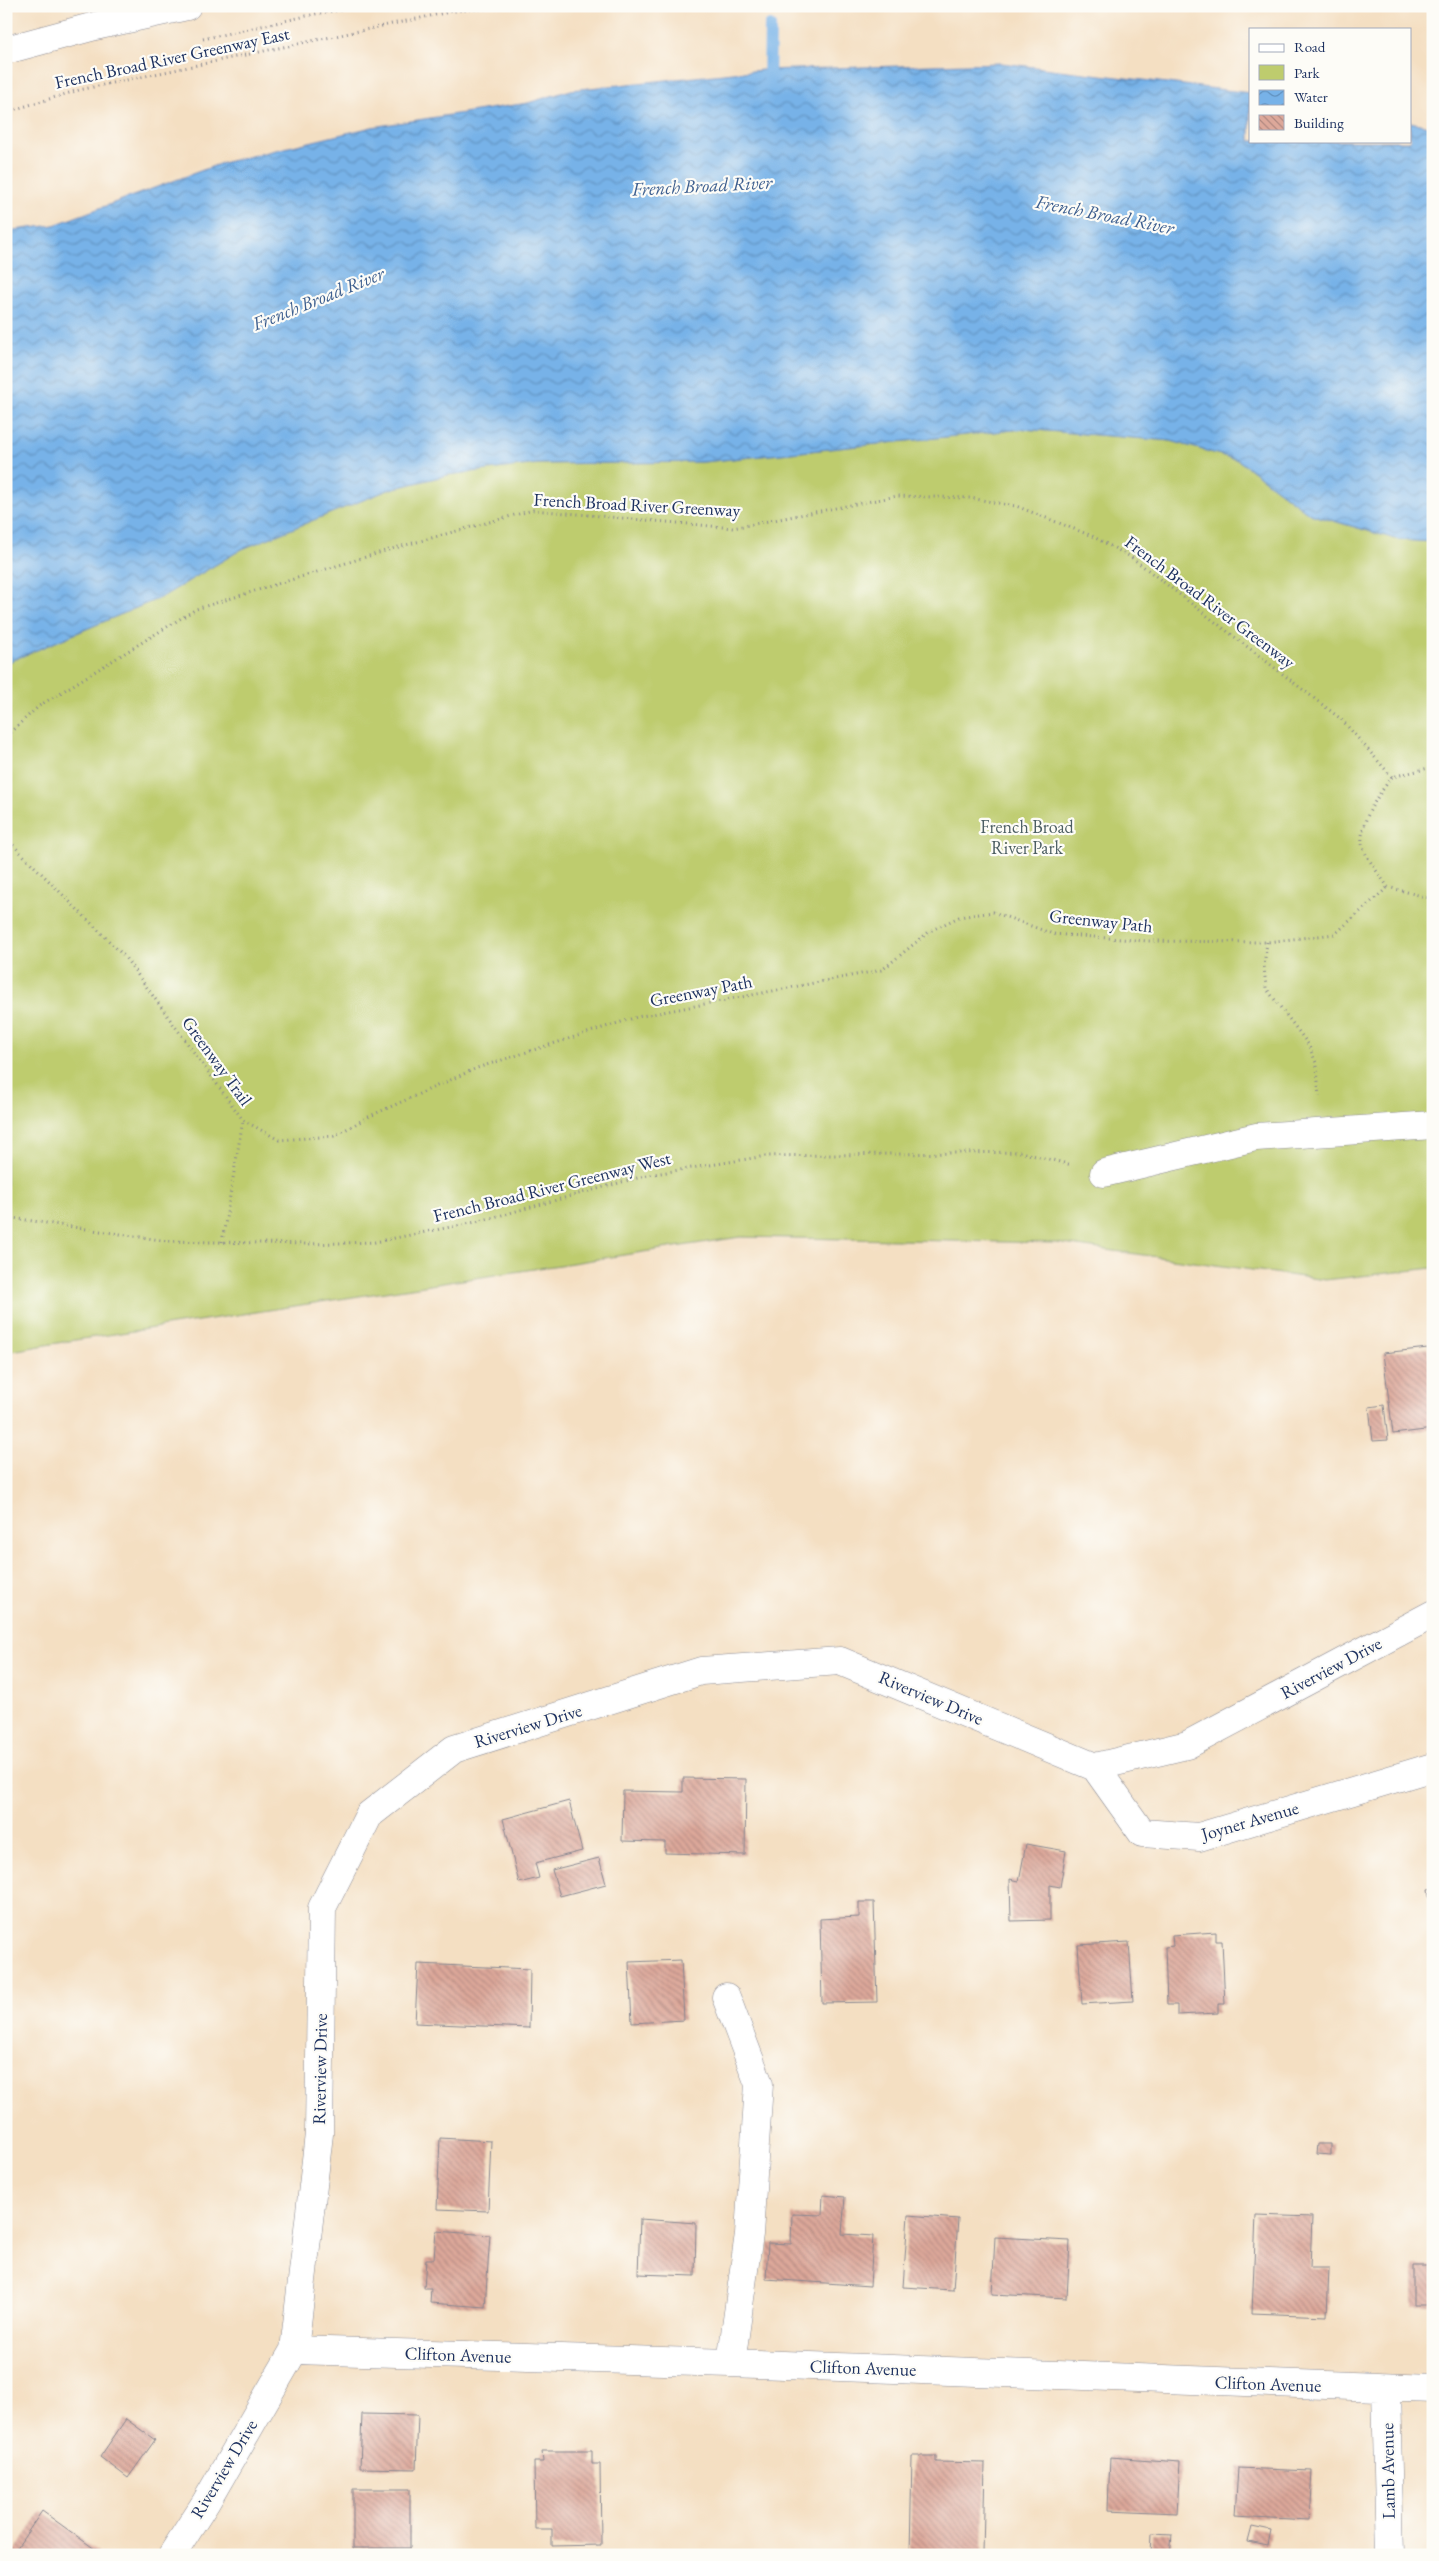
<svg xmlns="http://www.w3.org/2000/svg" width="1439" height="2561" font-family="'EB Garamond',serif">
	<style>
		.green { fill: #becc6e; stroke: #6c7e66 }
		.water { fill: url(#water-waves); stroke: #4970a3 }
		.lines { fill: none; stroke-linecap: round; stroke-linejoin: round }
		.stream { stroke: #77b2e8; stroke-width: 12 }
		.building { fill: url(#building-back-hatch) }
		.minor-casing { stroke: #888790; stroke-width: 29 }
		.major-casing { stroke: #888790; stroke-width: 29 }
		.path { stroke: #888790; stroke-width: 3; stroke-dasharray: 1 4; stroke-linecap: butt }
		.minor { stroke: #fff; stroke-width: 28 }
		.major { stroke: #fff; stroke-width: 28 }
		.labels { text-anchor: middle; stroke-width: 4.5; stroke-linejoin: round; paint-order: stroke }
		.street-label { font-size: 18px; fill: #1b2f5e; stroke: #fdfcf7 }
		.park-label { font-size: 18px; fill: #4c5e63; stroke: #fdfcf7 }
		.water-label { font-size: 19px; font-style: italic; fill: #3b5d8e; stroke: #fdfcf7 }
	</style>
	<defs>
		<pattern id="water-waves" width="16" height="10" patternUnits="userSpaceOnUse" patternTransform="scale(1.25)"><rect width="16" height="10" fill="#77b2e8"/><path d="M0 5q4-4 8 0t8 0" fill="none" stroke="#6191bf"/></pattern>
		<pattern id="building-back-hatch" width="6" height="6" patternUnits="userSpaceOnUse" patternTransform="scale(1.25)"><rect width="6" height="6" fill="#dda89a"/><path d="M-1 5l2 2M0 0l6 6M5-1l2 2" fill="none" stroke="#b28981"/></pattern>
	</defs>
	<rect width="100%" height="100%" fill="#fdfcf7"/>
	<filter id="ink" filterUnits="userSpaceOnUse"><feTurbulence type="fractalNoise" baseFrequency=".02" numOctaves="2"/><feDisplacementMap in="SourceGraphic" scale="10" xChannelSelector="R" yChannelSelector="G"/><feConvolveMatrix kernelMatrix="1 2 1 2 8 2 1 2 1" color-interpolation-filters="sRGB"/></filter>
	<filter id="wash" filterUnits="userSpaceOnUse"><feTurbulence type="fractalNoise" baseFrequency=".0096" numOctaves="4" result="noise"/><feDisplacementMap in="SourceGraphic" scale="20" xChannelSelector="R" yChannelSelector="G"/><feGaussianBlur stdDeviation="1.12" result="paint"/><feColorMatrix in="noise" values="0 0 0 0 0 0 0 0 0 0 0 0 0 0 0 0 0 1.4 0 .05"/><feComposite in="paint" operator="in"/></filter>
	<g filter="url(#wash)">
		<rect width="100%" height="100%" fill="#f4dfc2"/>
		<path class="green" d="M1023,429L1171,441L1238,460L1310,514L1399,540L1433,542V1268L1325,1280L1056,1243L740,1237L69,1341L6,1352V663L162,597L242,549L388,490L447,475L537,464L703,462Z"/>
		<path class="water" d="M1001,63L1250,93V141H1410V122L1433,127V542L1399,540L1310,514L1238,460L1171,441L1023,429L703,462L537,464L447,475L388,490L242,549L162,597L6,663V231L54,225L222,163L372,127L528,103L571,90L762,70Z"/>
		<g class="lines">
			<path class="stream" d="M769,86L770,26"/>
		</g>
		<g id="blocks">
			<path class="building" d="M1428,1348L1433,1385V1429L1393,1434L1383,1353Z
				M1384,1405L1388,1440L1373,1441L1369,1407Z
				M683,1778L746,1779L745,1855L665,1853V1842L622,1841L623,1791L683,1792Z
				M569,1801L582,1851L535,1863L539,1878L519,1883L503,1819Z
				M1026,1844L1066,1851L1060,1887L1050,1885V1920L1011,1921L1010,1879L1019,1881Z
				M599,1858L606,1884L560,1896L552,1870Z
				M1433,1888V1916H1432L1428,1889Z
				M859,1902H874L877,2002L822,2003L820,1919L859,1917Z
				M1216,1932V1941H1222L1225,2004H1218V2013L1177,2015V2005H1167L1165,1947L1173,1946L1172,1935Z
				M1129,1942L1133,2001L1082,2004L1078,1945Z
				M681,1960L684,2020L632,2023L629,1962Z
				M418,1964L530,1969L529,2028L415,2023Z
				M440,2138L491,2141L488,2211L437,2209Z
				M1317,2144H1331V2155L1316,2154Z
				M823,2195L845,2197L842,2234L873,2236L870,2286L766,2279L768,2243L791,2244L792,2214L822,2215Z
				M908,2215L958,2219L953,2290L903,2287Z
				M1256,2215L1312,2217L1310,2268H1329L1327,2316L1252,2313Z
				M640,2219L696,2223L695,2276L638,2274Z
				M436,2231L490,2235L485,2307L430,2303L431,2288H424L426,2259H434Z
				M995,2237L1070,2241L1067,2298L992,2294Z
				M1413,2266H1433V2305H1413Z
				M362,2414L418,2415L416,2469L360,2468Z
				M126,2419L155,2440L128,2478L100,2457Z
				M542,2451H592V2464H600L601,2545L552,2546V2529H535L534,2462H543Z
				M912,2456H936V2462L985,2463L983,2555H910Z
				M1110,2457L1180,2462L1177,2513L1108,2510Z
				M1238,2468L1312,2471L1309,2520L1235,2516Z
				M353,2489H410V2548H353Z
				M42,2511L99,2552L97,2555H12Z
				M1252,2527L1271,2531L1268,2546L1248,2542Z
				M1152,2533L1172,2534L1170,2555H1151Z"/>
		</g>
	</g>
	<g filter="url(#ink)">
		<use href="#blocks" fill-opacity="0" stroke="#888790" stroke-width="1"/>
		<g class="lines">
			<g class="minor-casing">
				<path id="minor" d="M1104,1173L1256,1137L1433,1125
					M1095,1767L1142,1833L1199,1837L1433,1767
					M726,1997L759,2084L749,2234L731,2363
					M294,2350L731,2363L1433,2389
					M1386,2388L1390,2555
					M172,2555L206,2502L294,2350L319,2134L322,1908L369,1815L454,1749L701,1671L840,1661L1095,1767L1187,1745L1433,1614"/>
			</g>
			<g class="major-casing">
				<path id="major" d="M6,50L95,26L187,6"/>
			</g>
			<path class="path" d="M203,39L320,13L368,6
				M6,112L79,90L454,11L522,6
				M6,736L39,706L196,609L395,548L533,510L733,528L897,496L970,498L1016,506L1092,536L1131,557L1341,719L1392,777L1433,767
				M1392,777C1379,794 1360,820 1362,843C1363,854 1381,877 1388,887L1433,899
				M6,838L124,956L243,1120L279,1140L334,1136L370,1116L477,1068L637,1017L882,970L930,931L959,917L993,912L1053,934L1148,941L1267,942L1335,934L1388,887
				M1267,942L1264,966L1266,988L1308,1044L1317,1065L1319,1099
				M6,1217L167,1241L308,1244L375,1242L476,1222L648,1175L766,1156L1020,1152L1072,1165
				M222,1242L243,1120"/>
			<use href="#minor" class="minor"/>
			<use href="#major" class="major"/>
		</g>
	</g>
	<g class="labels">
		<g class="street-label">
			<text transform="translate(172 58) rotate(-12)" y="6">French Broad River Greenway East</text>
			<text transform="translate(637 505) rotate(3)" y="6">French Broad River Greenway</text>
			<text transform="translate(1210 602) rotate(37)" y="6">French Broad River Greenway</text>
			<text transform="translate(1101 921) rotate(6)" y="6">Greenway Path</text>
			<text transform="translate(701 991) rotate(-11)" y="6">Greenway Path</text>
			<text transform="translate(217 1061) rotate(54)" y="6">Greenway Trail</text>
			<text transform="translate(552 1187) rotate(-14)" y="6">French Broad River Greenway West</text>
			<text transform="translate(1331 1668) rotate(-28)" y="6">Riverview Drive</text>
			<text transform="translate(931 1698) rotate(23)" y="6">Riverview Drive</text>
			<text transform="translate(528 1726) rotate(-17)" y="6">Riverview Drive</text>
			<text transform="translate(1250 1821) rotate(-16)" y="6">Joyner Avenue</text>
			<text transform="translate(320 2069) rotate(-89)" y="6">Riverview Drive</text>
			<text transform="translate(458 2355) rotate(2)" y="6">Clifton Avenue</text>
			<text transform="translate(863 2368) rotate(2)" y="6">Clifton Avenue</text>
			<text transform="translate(1268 2384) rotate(2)" y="6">Clifton Avenue</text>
			<text transform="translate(224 2469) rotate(-59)" y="6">Riverview Drive</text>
			<text transform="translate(1388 2471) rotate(-91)" y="6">Lamb Avenue</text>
		</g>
		<g class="park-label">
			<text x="1027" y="833">French Broad<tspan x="1027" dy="21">River Park</tspan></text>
		</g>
		<g class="water-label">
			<text transform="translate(702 185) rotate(-3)" y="7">French Broad River</text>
			<text transform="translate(1105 214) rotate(11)" y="7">French Broad River</text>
			<text transform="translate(318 298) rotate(-22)" y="7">French Broad River</text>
		</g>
	</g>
	<rect width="1439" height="2561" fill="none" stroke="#fdfcf7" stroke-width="25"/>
	<rect x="1249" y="28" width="162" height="115" fill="#fdfcf7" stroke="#a3aaba"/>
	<rect x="1259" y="44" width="25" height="8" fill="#ffffff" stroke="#a3aaba"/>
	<text x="1294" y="52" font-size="15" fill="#1b2f5e">Road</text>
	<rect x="1259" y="65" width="25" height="15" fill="#becc6e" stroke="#a3aaba"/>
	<text x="1294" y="78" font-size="15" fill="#1b2f5e">Park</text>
	<rect x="1259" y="90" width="25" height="15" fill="url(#water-waves)" stroke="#a3aaba"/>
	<text x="1294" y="102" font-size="15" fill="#1b2f5e">Water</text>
	<rect x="1259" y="115" width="25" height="15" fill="url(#building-back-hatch)" stroke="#a3aaba"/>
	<text x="1294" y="128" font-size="15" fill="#1b2f5e">Building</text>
</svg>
